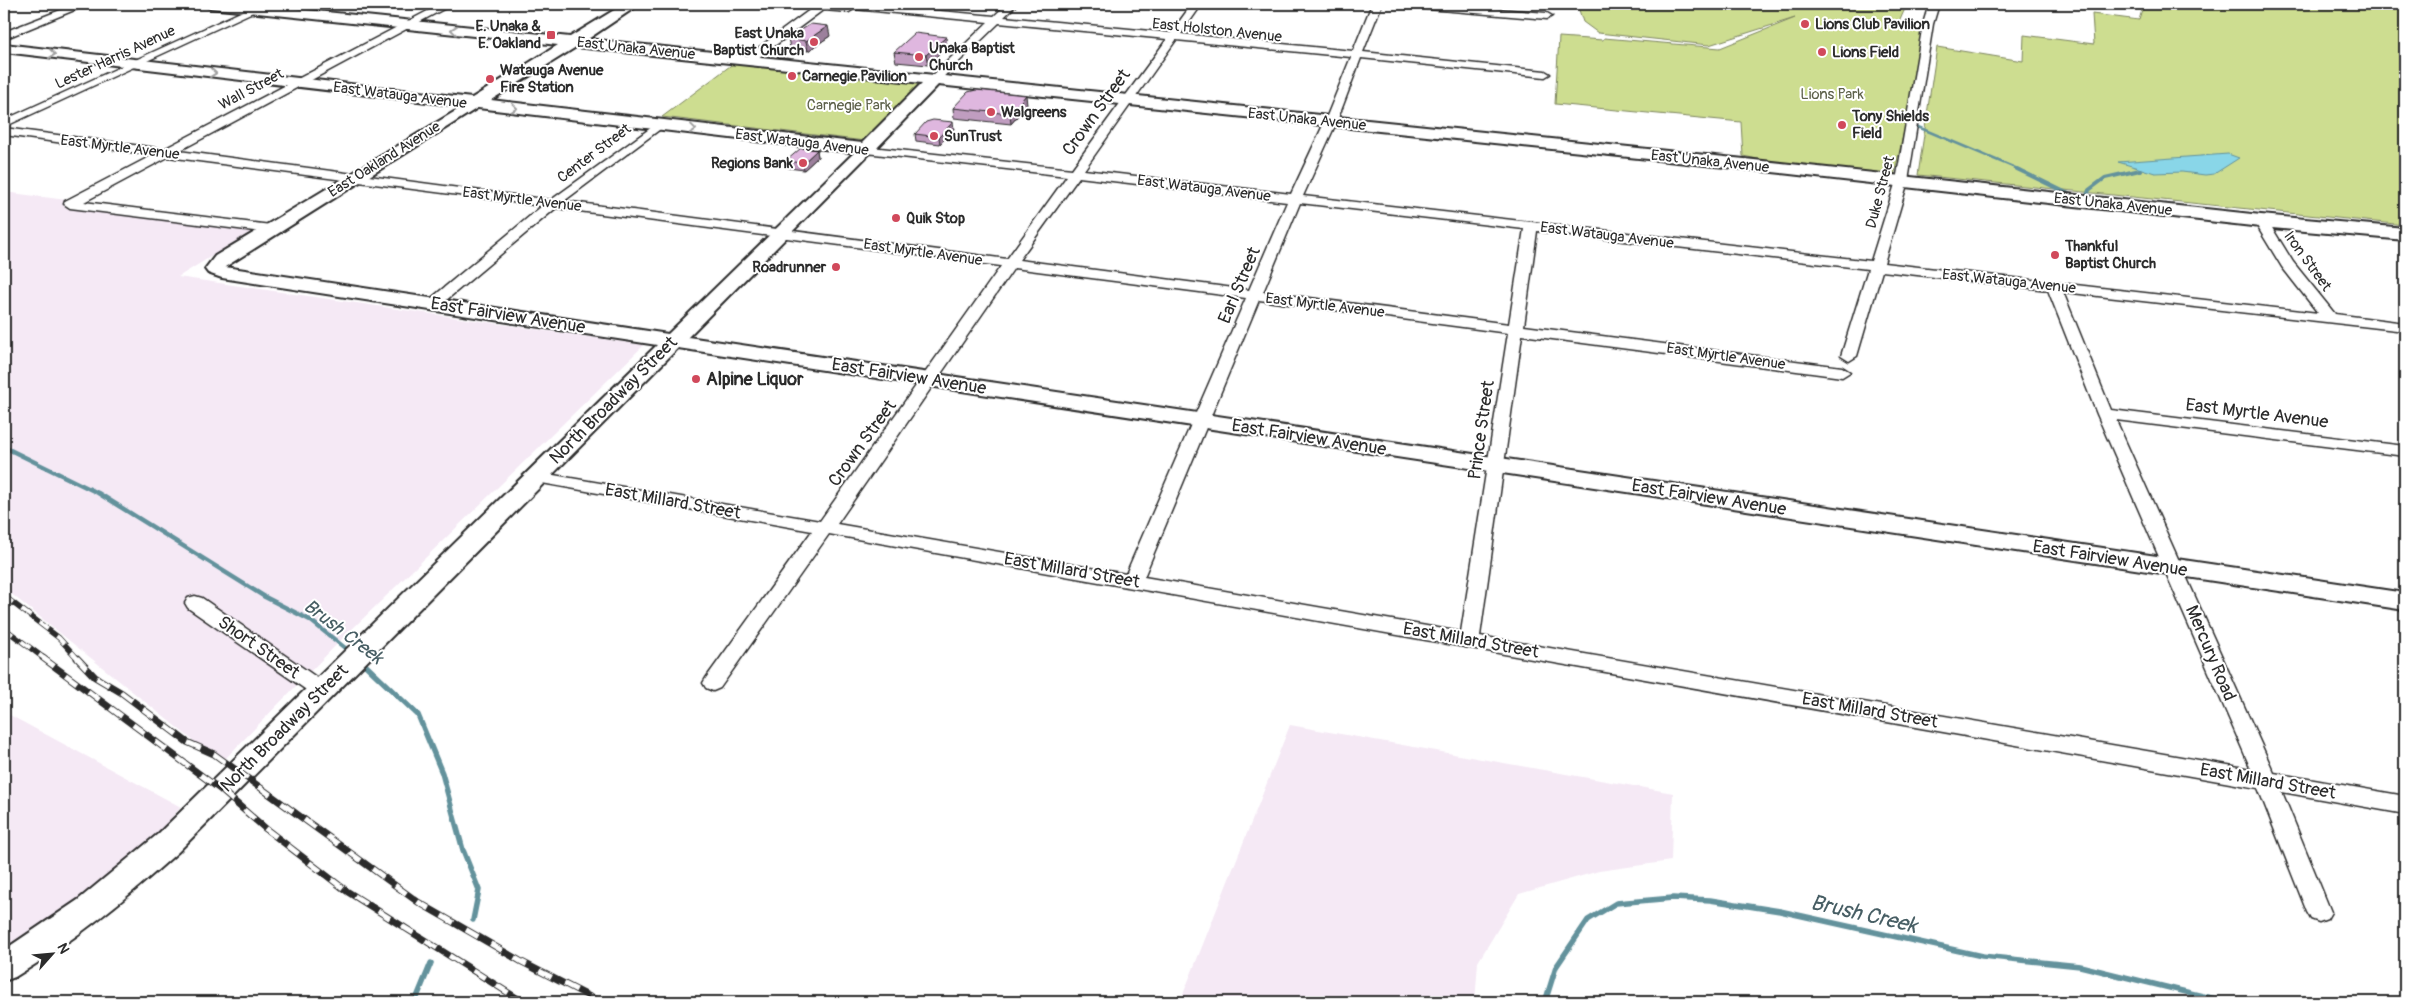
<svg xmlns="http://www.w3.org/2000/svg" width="2409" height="1006" font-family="Pangolin,sans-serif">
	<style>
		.built { fill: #f5e9f5 }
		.green { fill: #cddd90; stroke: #7c845e }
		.water { fill: #89d6e8; stroke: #63929c }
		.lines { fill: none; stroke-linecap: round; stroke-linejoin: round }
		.stream-far3 { stroke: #63929c; stroke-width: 2.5 }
		.stream-far2 { stroke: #63929c; stroke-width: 4 }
		.stream-far1 { stroke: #63929c; stroke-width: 4.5 }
		.stream { stroke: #63929c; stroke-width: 5.5 }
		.minor-casing { stroke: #2b2b2b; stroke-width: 3 }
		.tertiary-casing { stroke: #2b2b2b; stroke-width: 4 }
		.secondary-casing { stroke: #2b2b2b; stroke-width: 4 }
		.minor { fill: #fff; fill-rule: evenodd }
		.tertiary { fill: #fff; fill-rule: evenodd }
		.secondary { fill: #fff; fill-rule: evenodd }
		.rail-far1-casing { stroke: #2b2b2b; stroke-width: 5.5 }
		.rail-casing { stroke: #2b2b2b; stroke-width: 7 }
		.rail-far1 { stroke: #fff; stroke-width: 4; stroke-dasharray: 11; stroke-linecap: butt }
		.rail { stroke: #fff; stroke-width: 5; stroke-dasharray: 14; stroke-linecap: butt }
		.wall { fill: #c09dc0; stroke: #2b2b2b }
		.shaded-wall { fill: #9c809c; stroke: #2b2b2b }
		.building { fill: #dfb7df; stroke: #2b2b2b }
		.oneway { stroke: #a0a0a0 }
		.poi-dot { fill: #d1495b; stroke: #fff; stroke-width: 2 }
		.labels { text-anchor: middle; stroke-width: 4; stroke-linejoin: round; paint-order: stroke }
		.far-poi-label { font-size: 15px; font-weight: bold; fill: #2b2b2b; stroke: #fff; text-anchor: start }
		.far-street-label { font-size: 15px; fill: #2b2b2b; stroke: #fff }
		.far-park-label { font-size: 15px; fill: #5c6049; stroke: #fff }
		.street-label { font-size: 18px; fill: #2b2b2b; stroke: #fff }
		.poi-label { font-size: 18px; font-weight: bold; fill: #2b2b2b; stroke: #fff; text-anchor: start }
		.water-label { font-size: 19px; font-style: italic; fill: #475e64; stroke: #fff }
		.near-water-label { font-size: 22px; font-style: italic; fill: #475e64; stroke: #fff }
	</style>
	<rect width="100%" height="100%" fill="#fff"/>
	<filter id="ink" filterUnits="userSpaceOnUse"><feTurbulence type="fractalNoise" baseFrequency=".02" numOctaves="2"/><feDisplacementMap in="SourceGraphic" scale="10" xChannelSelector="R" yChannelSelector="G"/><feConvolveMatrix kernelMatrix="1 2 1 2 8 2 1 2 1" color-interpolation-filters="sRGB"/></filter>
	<g filter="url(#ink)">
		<path class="built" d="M4,192L262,225L178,277L644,345L343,638L221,763L4,588Z
			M4,712L181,807L137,856L21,942L4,952Z
			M1290,725L1673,793L1671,861L1599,871L1519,894L1478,962L1475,1002H1180Z"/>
		<path class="green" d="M1577,4H1907L1900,20L1892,21L1928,24L1894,176L1777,163L1743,156L1741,122L1555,104L1559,37L1603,40L1604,38L1720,48L1795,18L1709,45L1598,33L1583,22Z
			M2149,4H2405V225L1918,175L1937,47L2023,61L2024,35L2094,44L2092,14L2139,20L2143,7Z
			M738,60L926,80L865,141L662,117Z"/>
		<path class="water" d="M2228,154L2239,158L2214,174L2205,175L2182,172L2155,173L2118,162Z"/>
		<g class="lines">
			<path class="stream-far3" d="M1918,127L2020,170"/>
			<path class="stream-far2" d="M2017,169L2075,197
				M2085,201L2089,190L2105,178L2140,170"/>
			<path class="stream-far1" d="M4,447L98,493L265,597L310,620L350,652"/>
			<path class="stream" d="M360,660L418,715L442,773L463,850L479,890L473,920
				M415,1002L431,963
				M1545,1002L1556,967L1588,920L1616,903L1673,898L1710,900L1780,911L1982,956L2080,966L2227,1002"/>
			<g class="minor-casing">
				<path id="minor" d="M76,4H89L4,39V32Z
					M258,4H270L4,127V120Z
					M441,4H453L179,151L551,200L659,122L665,125L663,127L564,201L1007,259L1067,176L866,153L860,149L862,146L1072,169L1167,39L999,23L938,82L934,83L929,80L930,78L988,22L854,9L849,12L823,10L754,61H746V57L811,9L792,7L787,4H865L994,16L1007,4H1017L1004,17L1171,33L1192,4H1202L1181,34L1353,51L1372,4H1382L1363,52L1545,71L1550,74L1545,77L1361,58L1337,121L1303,196L1871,261L1896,181L1923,24L1929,4H1939L1933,24L1908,181L1884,263L2318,313L2282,267L2254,221L2261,217L2266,218L2293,262L2335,314L2405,323V331L2063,292L2111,410L2405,446V456L2116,420L2274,773L2405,796V814L2282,792L2331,912L2327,919L2319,922L2311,919L2307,912L2258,788L829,534L720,688L713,691L706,688L703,683L706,678L812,531L536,482L530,481L527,477L530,473L536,472L820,521L1001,266L556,208L438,307H428L426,304L428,301L542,206L168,157L84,202L271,225L278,229L271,233L70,208L64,204L65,201L153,155L4,135V128L164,149ZM1176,40L1351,57L1325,121L1291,194L1084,170ZM1079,177L1287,202L1249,290L1019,260ZM1300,203L1524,229L1509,324L1263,292ZM1537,231L1868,269L1841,356L1849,361L1857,356L1882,271L2048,290L2097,414L2251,769L1480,636L1522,335L1842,377L1850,372L1842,367L1524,326ZM1014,268L1246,298L1126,574L837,524ZM1259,300L1508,333L1461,632L1144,577Z
					M1399,4H1436L1547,13L1552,16L1547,19L1404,7Z
					M195,596L202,598L329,686L332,691L329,696L322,699L315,696L188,608L185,603L188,598Z"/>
			</g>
			<g class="tertiary-casing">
				<path id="tertiary" d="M474,100L479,101L481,104L479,107L225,267L668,334L861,146L866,144L874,149L871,152L688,337L2405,593V610L678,348L178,852C127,898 74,941 15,977L4,981V950L78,900L158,834L657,345L222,278L208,273L205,269L215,256Z"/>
			</g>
			<g class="secondary-casing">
				<path id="secondary" d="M203,4H248L570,37L624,4H640L588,39L1754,160L2261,215L2405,228V240L2261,227L1754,170L938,85L872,153L866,154L4,52V44L472,98L558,45L210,8ZM576,47L922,83L862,143L491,100Z"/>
			</g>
			<use href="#minor" class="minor"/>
			<use href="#tertiary" class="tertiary"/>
			<use href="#secondary" class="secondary"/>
			<g class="rail-far1-casing">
				<path id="rail-far1" d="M4,596L59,638L78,659
					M4,628L45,659"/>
			</g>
			<g class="rail-casing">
				<path id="rail" d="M43,658L221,790L266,829L348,892L523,1002
					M77,658L95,677L122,693L187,742L214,754L418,902L522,962L600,1002"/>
			</g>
			<use href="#rail-far1" class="rail-far1"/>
			<use href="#rail" class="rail"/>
		</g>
		<path class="wall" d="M830,36L808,51L790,48L788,38Z
			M947,46L928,65L896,62L894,52Z
			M1027,105L1011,124L954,118L953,108Z
			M954,129L940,144L916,141L915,134Z
			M817,150L818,157L804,170L788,168L786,161Z"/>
		<path class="shaded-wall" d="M828,26L830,36L808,51L806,41Z
			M946,37L947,46L928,65L926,55Z
			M1026,95L1027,105L1011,124L1010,114Z
			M953,122L954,129L940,144L939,137Z
			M817,150L818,157L804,170L803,163Z"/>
		<path class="building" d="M811,24L828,26L806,41L788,38Z
			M915,33L946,37L926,55L894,52Z
			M976,90L1026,95L1010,114L953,108L968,92Z
			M933,120L953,122L939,137L915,134L926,122Z
			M801,148L817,150L803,163L786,161Z"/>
		<defs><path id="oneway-chevron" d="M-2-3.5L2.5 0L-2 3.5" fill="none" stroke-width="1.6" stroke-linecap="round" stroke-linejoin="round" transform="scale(1.25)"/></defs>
		<g class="oneway">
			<use href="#oneway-chevron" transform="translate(454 30) rotate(-174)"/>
			<use href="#oneway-chevron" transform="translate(52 54) rotate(7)"/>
			<use href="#oneway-chevron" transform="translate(213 73) rotate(6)"/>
			<use href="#oneway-chevron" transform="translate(514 108) rotate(6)"/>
			<use href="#oneway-chevron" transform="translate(693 129) rotate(7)"/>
		</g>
	</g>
	<g class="poi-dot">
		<circle cx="1805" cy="24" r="5"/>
		<rect x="546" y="30" width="10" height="10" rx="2.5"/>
		<circle cx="814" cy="42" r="5"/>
		<circle cx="1822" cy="52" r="5"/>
		<circle cx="919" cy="57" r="5"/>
		<circle cx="792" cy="76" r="5"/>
		<circle cx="490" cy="79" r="5"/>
		<circle cx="991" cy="112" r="5"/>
		<circle cx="1842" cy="125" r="5"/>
		<circle cx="934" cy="136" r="5"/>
		<circle cx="803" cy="163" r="5"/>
		<circle cx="896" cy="218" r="5"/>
		<circle cx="2055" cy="255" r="5"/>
		<circle cx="836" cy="267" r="5"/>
		<circle cx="696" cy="379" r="5"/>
	</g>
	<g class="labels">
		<g class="far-poi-label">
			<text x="1815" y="29">Lions Club Pavilion</text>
			<text x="541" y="31" text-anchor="end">E. Unaka &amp;<tspan x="541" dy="17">E. Oakland</tspan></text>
			<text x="804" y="38" text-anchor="end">East Unaka<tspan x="804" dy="17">Baptist Church</tspan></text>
			<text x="929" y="53">Unaka Baptist<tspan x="929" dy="17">Church</tspan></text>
			<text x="1832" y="57">Lions Field</text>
			<text x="500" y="75">Watauga Avenue<tspan x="500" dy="17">Fire Station</tspan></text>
			<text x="802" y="81">Carnegie Pavilion</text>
			<text x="1001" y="117">Walgreens</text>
			<text x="1852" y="121">Tony Shields<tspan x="1852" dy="17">Field</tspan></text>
			<text x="944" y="141">SunTrust</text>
			<text x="793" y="168" text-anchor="end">Regions Bank</text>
			<text x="906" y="223">Quik Stop</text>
			<text x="2065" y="251">Thankful<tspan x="2065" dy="17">Baptist Church</tspan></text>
			<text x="826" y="272" text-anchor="end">Roadrunner</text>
		</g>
		<g class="far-street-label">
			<text transform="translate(1217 30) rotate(6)" y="5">East Holston Avenue</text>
			<text transform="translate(636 48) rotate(6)" y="5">East Unaka Avenue</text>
			<text transform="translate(115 57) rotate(-25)" y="5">Lester Harris Avenue</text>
			<text transform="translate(251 89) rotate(-28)" y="5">Wall Street</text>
			<text transform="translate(400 95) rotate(7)" y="5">East Watauga Avenue</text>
			<text transform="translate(1307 119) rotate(6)" y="5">East Unaka Avenue</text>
			<text transform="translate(802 142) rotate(7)" y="5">East Watauga Avenue</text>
			<text transform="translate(120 147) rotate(7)" y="5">East Myrtle Avenue</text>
			<text transform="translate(594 153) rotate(-37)" y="5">Center Street</text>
			<text transform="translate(384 159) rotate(-32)" y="5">East Oakland Avenue</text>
			<text transform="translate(1710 161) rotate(6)" y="5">East Unaka Avenue</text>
			<text transform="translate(1204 188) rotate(7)" y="5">East Watauga Avenue</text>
			<text transform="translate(1880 192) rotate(-75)" y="5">Duke Street</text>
			<text transform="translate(522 199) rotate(7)" y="5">East Myrtle Avenue</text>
			<text transform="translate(2113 204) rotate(6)" y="5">East Unaka Avenue</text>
			<text transform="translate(1607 235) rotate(7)" y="5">East Watauga Avenue</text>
			<text transform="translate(923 252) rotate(8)" y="5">East Myrtle Avenue</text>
			<text transform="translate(2308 261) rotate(54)" y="5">Iron Street</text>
			<text transform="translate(2009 281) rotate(6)" y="5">East Watauga Avenue</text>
			<text transform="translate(1325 305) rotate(7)" y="5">East Myrtle Avenue</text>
			<text transform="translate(1726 356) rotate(8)" y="5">East Myrtle Avenue</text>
		</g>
		<g class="far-park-label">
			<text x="1832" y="99">Lions Park</text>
			<text x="849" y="110">Carnegie Park</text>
		</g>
		<g class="street-label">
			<text transform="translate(1096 112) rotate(-54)" y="6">Crown Street</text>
			<text transform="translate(1239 285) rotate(-67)" y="6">Earl Street</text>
			<text transform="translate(508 315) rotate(9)" y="6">East Fairview Avenue</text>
			<text transform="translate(909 376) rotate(9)" y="6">East Fairview Avenue</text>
			<text transform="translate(613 400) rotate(-45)" y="6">North Broadway Street</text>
			<text transform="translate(2257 413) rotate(7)" y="6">East Myrtle Avenue</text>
			<text transform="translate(1481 430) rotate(-82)" y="6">Prince Street</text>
			<text transform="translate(1309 437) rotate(9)" y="6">East Fairview Avenue</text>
			<text transform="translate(862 443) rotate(-54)" y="6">Crown Street</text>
			<text transform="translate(1709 497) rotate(9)" y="6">East Fairview Avenue</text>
			<text transform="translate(673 501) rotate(10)" y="6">East Millard Street</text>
			<text transform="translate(2110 558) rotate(9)" y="6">East Fairview Avenue</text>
			<text transform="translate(1072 570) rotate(10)" y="6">East Millard Street</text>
			<text transform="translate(1471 640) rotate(10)" y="6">East Millard Street</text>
			<text transform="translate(259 647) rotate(35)" y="6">Short Street</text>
			<text transform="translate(2211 653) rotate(67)" y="6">Mercury Road</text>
			<text transform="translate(1870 710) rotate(10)" y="6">East Millard Street</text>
			<text transform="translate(284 728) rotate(-45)" y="6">North Broadway Street</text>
			<text transform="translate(2268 781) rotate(10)" y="6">East Millard Street</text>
		</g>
		<g class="poi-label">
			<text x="706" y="385">Alpine Liquor</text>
		</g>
		<g class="water-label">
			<text transform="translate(344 631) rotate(37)" y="7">Brush Creek</text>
		</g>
		<g class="near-water-label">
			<text transform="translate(1864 913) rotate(13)" y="8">Brush Creek</text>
		</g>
	</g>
	<rect width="2409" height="1006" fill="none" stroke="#fff" stroke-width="20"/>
	<rect x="10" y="10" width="2389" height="986" fill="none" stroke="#2b2b2b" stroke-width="2" filter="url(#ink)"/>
	<g transform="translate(52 954) rotate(63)" stroke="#ffffff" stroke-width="4" paint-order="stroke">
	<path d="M0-4L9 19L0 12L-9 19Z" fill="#2b2b2b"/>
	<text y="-8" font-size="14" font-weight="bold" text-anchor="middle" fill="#2b2b2b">N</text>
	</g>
</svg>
